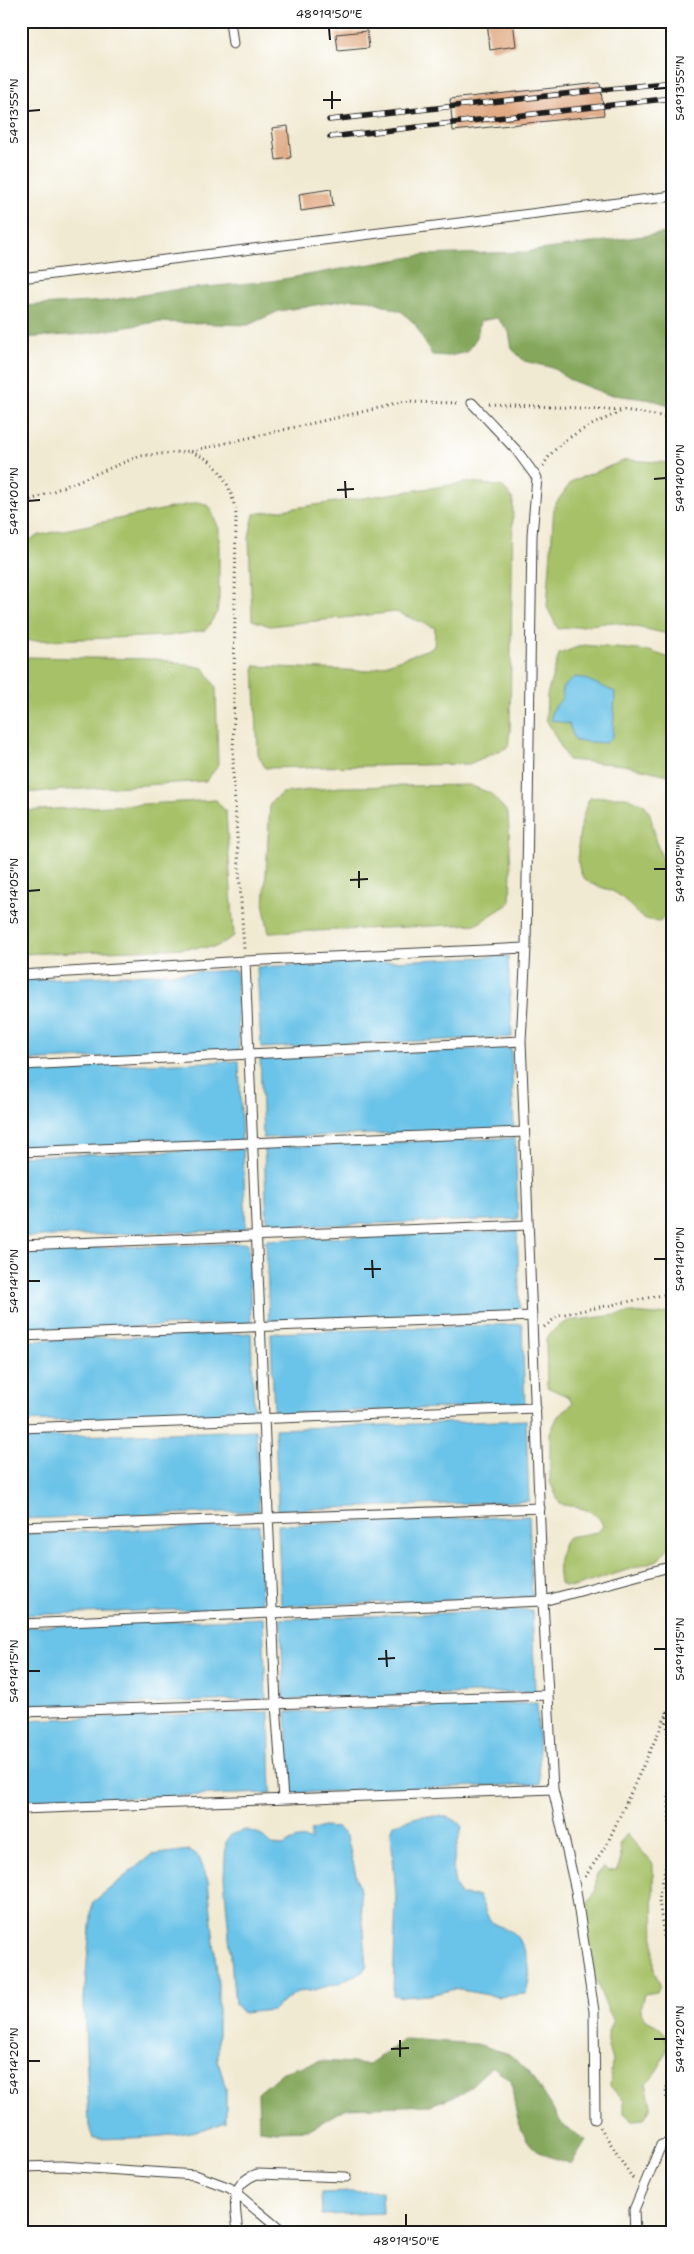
<svg xmlns="http://www.w3.org/2000/svg" width="694" height="2254" font-family="'Shantell Sans',sans-serif">
	<style>
		.green { fill: #a6c168; stroke: #616e42 }
		.forest { fill: #84a75c; stroke: #50623c }
		.water { fill: #6bc3e8; stroke: #447082 }
		.building { fill: #e1ab85 }
		.lines { fill: none; stroke-linecap: round; stroke-linejoin: round }
		.lane-casing { stroke: #3c3b37; stroke-width: 11 }
		.path { stroke: #3c3b37; stroke-width: 3; stroke-dasharray: 1 4; stroke-linecap: butt }
		.lane { stroke: #fff; stroke-width: 9 }
		.rail-casing { stroke: #1c1c1c; stroke-width: 5.5 }
		.rail { stroke: #fff; stroke-width: 4; stroke-dasharray: 11; stroke-linecap: butt }
		.ticks { fill: none; stroke: #1c1c1c; stroke-width: 2 }
		.neatline { fill: none; stroke: #1c1c1c; stroke-width: 2 }
		.ticks-label { font-size: 12px; text-anchor: middle; fill: #1c1c1c }
	</style>
	<rect width="100%" height="100%" fill="#fff"/>
	<filter id="ink" filterUnits="userSpaceOnUse"><feTurbulence type="fractalNoise" baseFrequency=".02" numOctaves="2"/><feDisplacementMap in="SourceGraphic" scale="10" xChannelSelector="R" yChannelSelector="G"/><feConvolveMatrix kernelMatrix="1 2 1 2 8 2 1 2 1" color-interpolation-filters="sRGB"/></filter>
	<filter id="wash" filterUnits="userSpaceOnUse"><feTurbulence type="fractalNoise" baseFrequency=".0096" numOctaves="4" result="noise"/><feDisplacementMap in="SourceGraphic" scale="20" xChannelSelector="R" yChannelSelector="G"/><feGaussianBlur stdDeviation="1.12" result="paint"/><feColorMatrix in="noise" values="0 0 0 0 0 0 0 0 0 0 0 0 0 0 0 0 0 1.4 0 .05"/><feComposite in="paint" operator="in"/></filter>
	<g filter="url(#wash)">
		<rect width="100%" height="100%" fill="#f1ead3"/>
		<path class="green" d="M626,460L673,463V635L613,622L558,629L547,607L554,506L572,481Z
			M471,482L503,487L513,500L510,731L508,747L469,764L265,768L258,754L254,666L368,671L434,647L435,628L396,612L270,626L252,620L249,537L254,514Z
			M200,502L210,507L219,529V598L217,612L206,630L169,636L21,641V544L40,535Z
			M583,645L649,651L673,659V776L624,765L568,760L546,719L547,695L559,654Z
			M21,657L157,659L204,668L216,688L218,766L206,781L21,793Z
			M469,785L490,793L508,813L511,869L510,903L477,924L269,933L264,908L270,803L282,793L340,787Z
			M602,797H626L644,804L650,814L658,847L664,863L673,874V908L660,921C636,921 637,909 620,896C610,887 592,888 583,877C572,863 581,812 590,798Z
			M216,800L226,812L234,936L216,947L21,954V811Z
			M673,1312V1546L669,1547L658,1560L574,1587L564,1586L560,1583C557,1567 558,1550 568,1537L598,1532L603,1526C597,1508 577,1508 560,1504L550,1482V1433L558,1416L573,1403L569,1397L547,1387L546,1338L557,1327L568,1321L632,1313L656,1315Z
			M627,1834L653,1864L654,1970L660,1985L657,1992L644,1994C643,1999 640,2005 641,2010C642,2022 652,2021 660,2028C677,2044 658,2072 646,2083L651,2106L644,2119L632,2120L624,2113V2101L610,2086L612,2061L608,2047V2032L613,2019C595,1987 585,1947 584,1910L596,1890V1876L604,1867L608,1871L617,1870L621,1859L620,1843Z"/>
		<path class="forest" d="M673,232V406L652,400L606,394L568,379L553,368L524,361L512,349L509,332L497,318L480,321L477,337L467,352L449,356L432,355L415,324L402,312L370,300L352,299L279,311L248,325L156,322L85,334L21,338V306L107,301L173,290L272,281L423,255L525,252Z
			M405,2039L477,2044L509,2054L529,2072L564,2127L586,2140L571,2164C561,2160 543,2156 535,2149C517,2133 514,2102 511,2080L492,2066L463,2093L430,2105L346,2108L308,2130L276,2131L259,2129L258,2093L283,2072L320,2061L369,2064Z"/>
		<path class="water" d="M575,677L583,678L615,692L613,736L607,743L575,741L569,724L551,720L552,711L563,697L562,688Z
			M508,956L512,1037L261,1048L257,967Z
			M236,970L239,1051L21,1061V980Z
			M511,1048L514,1129L263,1138L260,1057Z
			M239,1061L242,1142L21,1149V1068Z
			M515,1138L518,1219L267,1227L264,1147Z
			M243,1149L246,1230L21,1237V1156Z
			M517,1231L520,1312L269,1321L266,1240Z
			M248,1243L251,1323L21,1331V1250Z
			M522,1324L525,1405L274,1414L271,1333Z
			M251,1333L254,1414L21,1422V1341Z
			M526,1420L529,1501L278,1510L275,1429Z
			M256,1430L259,1511L21,1519V1438Z
			M529,1516L532,1597L281,1606L278,1525Z
			M259,1525L262,1607L21,1615V1534Z
			M532,1610L535,1691L284,1700L281,1619Z
			M263,1618L266,1699L21,1708V1627Z
			M537,1703L540,1784L289,1793L286,1712Z
			M269,1712L271,1793L21,1801V1720Z
			M421,1816C437,1817 452,1813 462,1827C456,1850 447,1873 460,1895L479,1896C483,1904 486,1915 491,1921C495,1926 504,1927 509,1930C527,1942 535,1974 525,1994L499,1997L455,1989L429,1995L402,1997L393,1995L396,1895L391,1832L394,1824Z
			M323,1827L338,1828L347,1837L360,1891L367,1965L362,1973L350,1977L339,1983L310,1991L297,1992L272,2010L243,2013L235,2004L224,1878L226,1840L232,1834L246,1830L260,1834L272,1845L284,1846C293,1839 299,1837 311,1840V1831Z
			M189,1850L199,1857L208,1881L218,1984V2062L226,2088V2122C184,2138 138,2138 93,2139L89,2126L84,1999L92,1903L151,1855Z
			M382,2191L383,2213L322,2215L321,2193Z"/>
		<g id="blocks">
			<path class="building" d="M487,21H513L516,46L490,50Z
				M367,31L369,48L338,51L336,34Z
				M600,83L604,115L453,131L450,99Z
				M288,126L291,158L276,160L272,128Z
				M331,189L333,206L301,211L299,194Z"/>
		</g>
	</g>
	<g filter="url(#ink)">
		<use href="#blocks" fill-opacity="0" stroke="#3c3b37" stroke-width="1"/>
		<g class="lines">
			<g class="lane-casing">
				<path id="lane" d="M230,21L233,44
					M21,278L673,196
					M472,403L517,451L537,478L532,535L526,948
					M245,961L276,1704L283,1799
					M21,975L245,961L526,948L521,1041L543,1601L553,1789
					M21,1065L521,1041
					M21,1152L524,1132
					M21,1245L528,1225
					M21,1336L532,1316
					M21,1428L536,1408
					M21,1527L540,1508
					M21,1624L543,1601L673,1566
					M21,1712L548,1695
					M21,1809L553,1789L576,1891L594,2011L595,2119
					M21,2167L61,2166L195,2175L230,2188L284,2233
					M238,2233C236,2207 227,2185 257,2174L346,2177
					M635,2233L634,2210L661,2145L673,2142"/>
			</g>
			<path class="path" d="M489,404L624,410L673,418
				M191,452C198,455 207,458 212,463C226,476 233,496 236,514L233,772L244,949
				M543,466C559,436 593,425 622,411
				M21,504L140,456L191,451L405,402L460,403
				M544,1327L559,1315L673,1293
				M667,1712L670,1841L659,1900L673,2004
				M585,1877L607,1844L673,1701
				M673,2042L666,2094L673,2129
				M600,2127L633,2179"/>
			<use href="#lane" class="lane"/>
			<g class="rail-casing">
				<path id="rail" d="M329,120L673,82
					M330,137L673,98"/>
			</g>
			<use href="#rail" class="rail"/>
		</g>
	</g>
	<path class="ticks" d="M329,28L330,40M654,89L666,88M332,91V109M323,100H341M28,111L40,110M654,479L666,478M345,481L346,498M337,490L354,489M28,501L40,500M654,869H666M359,871V888M350,880L368,879M28,891L40,890M654,1259H666M372,1260L373,1278M364,1269H381M28,1281H40M654,1649H666M386,1650L387,1667M378,1659L395,1658M28,1671H40M654,2039H666M400,2040V2057M391,2049L409,2048M28,2061H40M406,2214V2226"/>
	<rect width="694" height="2254" fill="none" stroke="#fff" stroke-width="55"/>
	<rect x="28" y="28" width="638" height="2198" class="neatline"/>
	<g class="ticks-label">
		<text x="329" y="18">48°19'50"E</text>
		<text transform="translate(680 88) rotate(-90)" y="4">54°13'55"N</text>
		<text transform="translate(14 111) rotate(-90)" y="4">54°13'55"N</text>
		<text transform="translate(680 478) rotate(-90)" y="4">54°14'00"N</text>
		<text transform="translate(14 501) rotate(-90)" y="4">54°14'00"N</text>
		<text transform="translate(680 869) rotate(-90)" y="4">54°14'05"N</text>
		<text transform="translate(14 891) rotate(-90)" y="4">54°14'05"N</text>
		<text transform="translate(680 1259) rotate(-90)" y="4">54°14'10"N</text>
		<text transform="translate(14 1281) rotate(-90)" y="4">54°14'10"N</text>
		<text transform="translate(680 1649) rotate(-90)" y="4">54°14'15"N</text>
		<text transform="translate(14 1671) rotate(-90)" y="4">54°14'15"N</text>
		<text transform="translate(680 2039) rotate(-90)" y="4">54°14'20"N</text>
		<text transform="translate(14 2061) rotate(-90)" y="4">54°14'20"N</text>
		<text x="406" y="2245">48°19'50"E</text>
	</g>
</svg>
